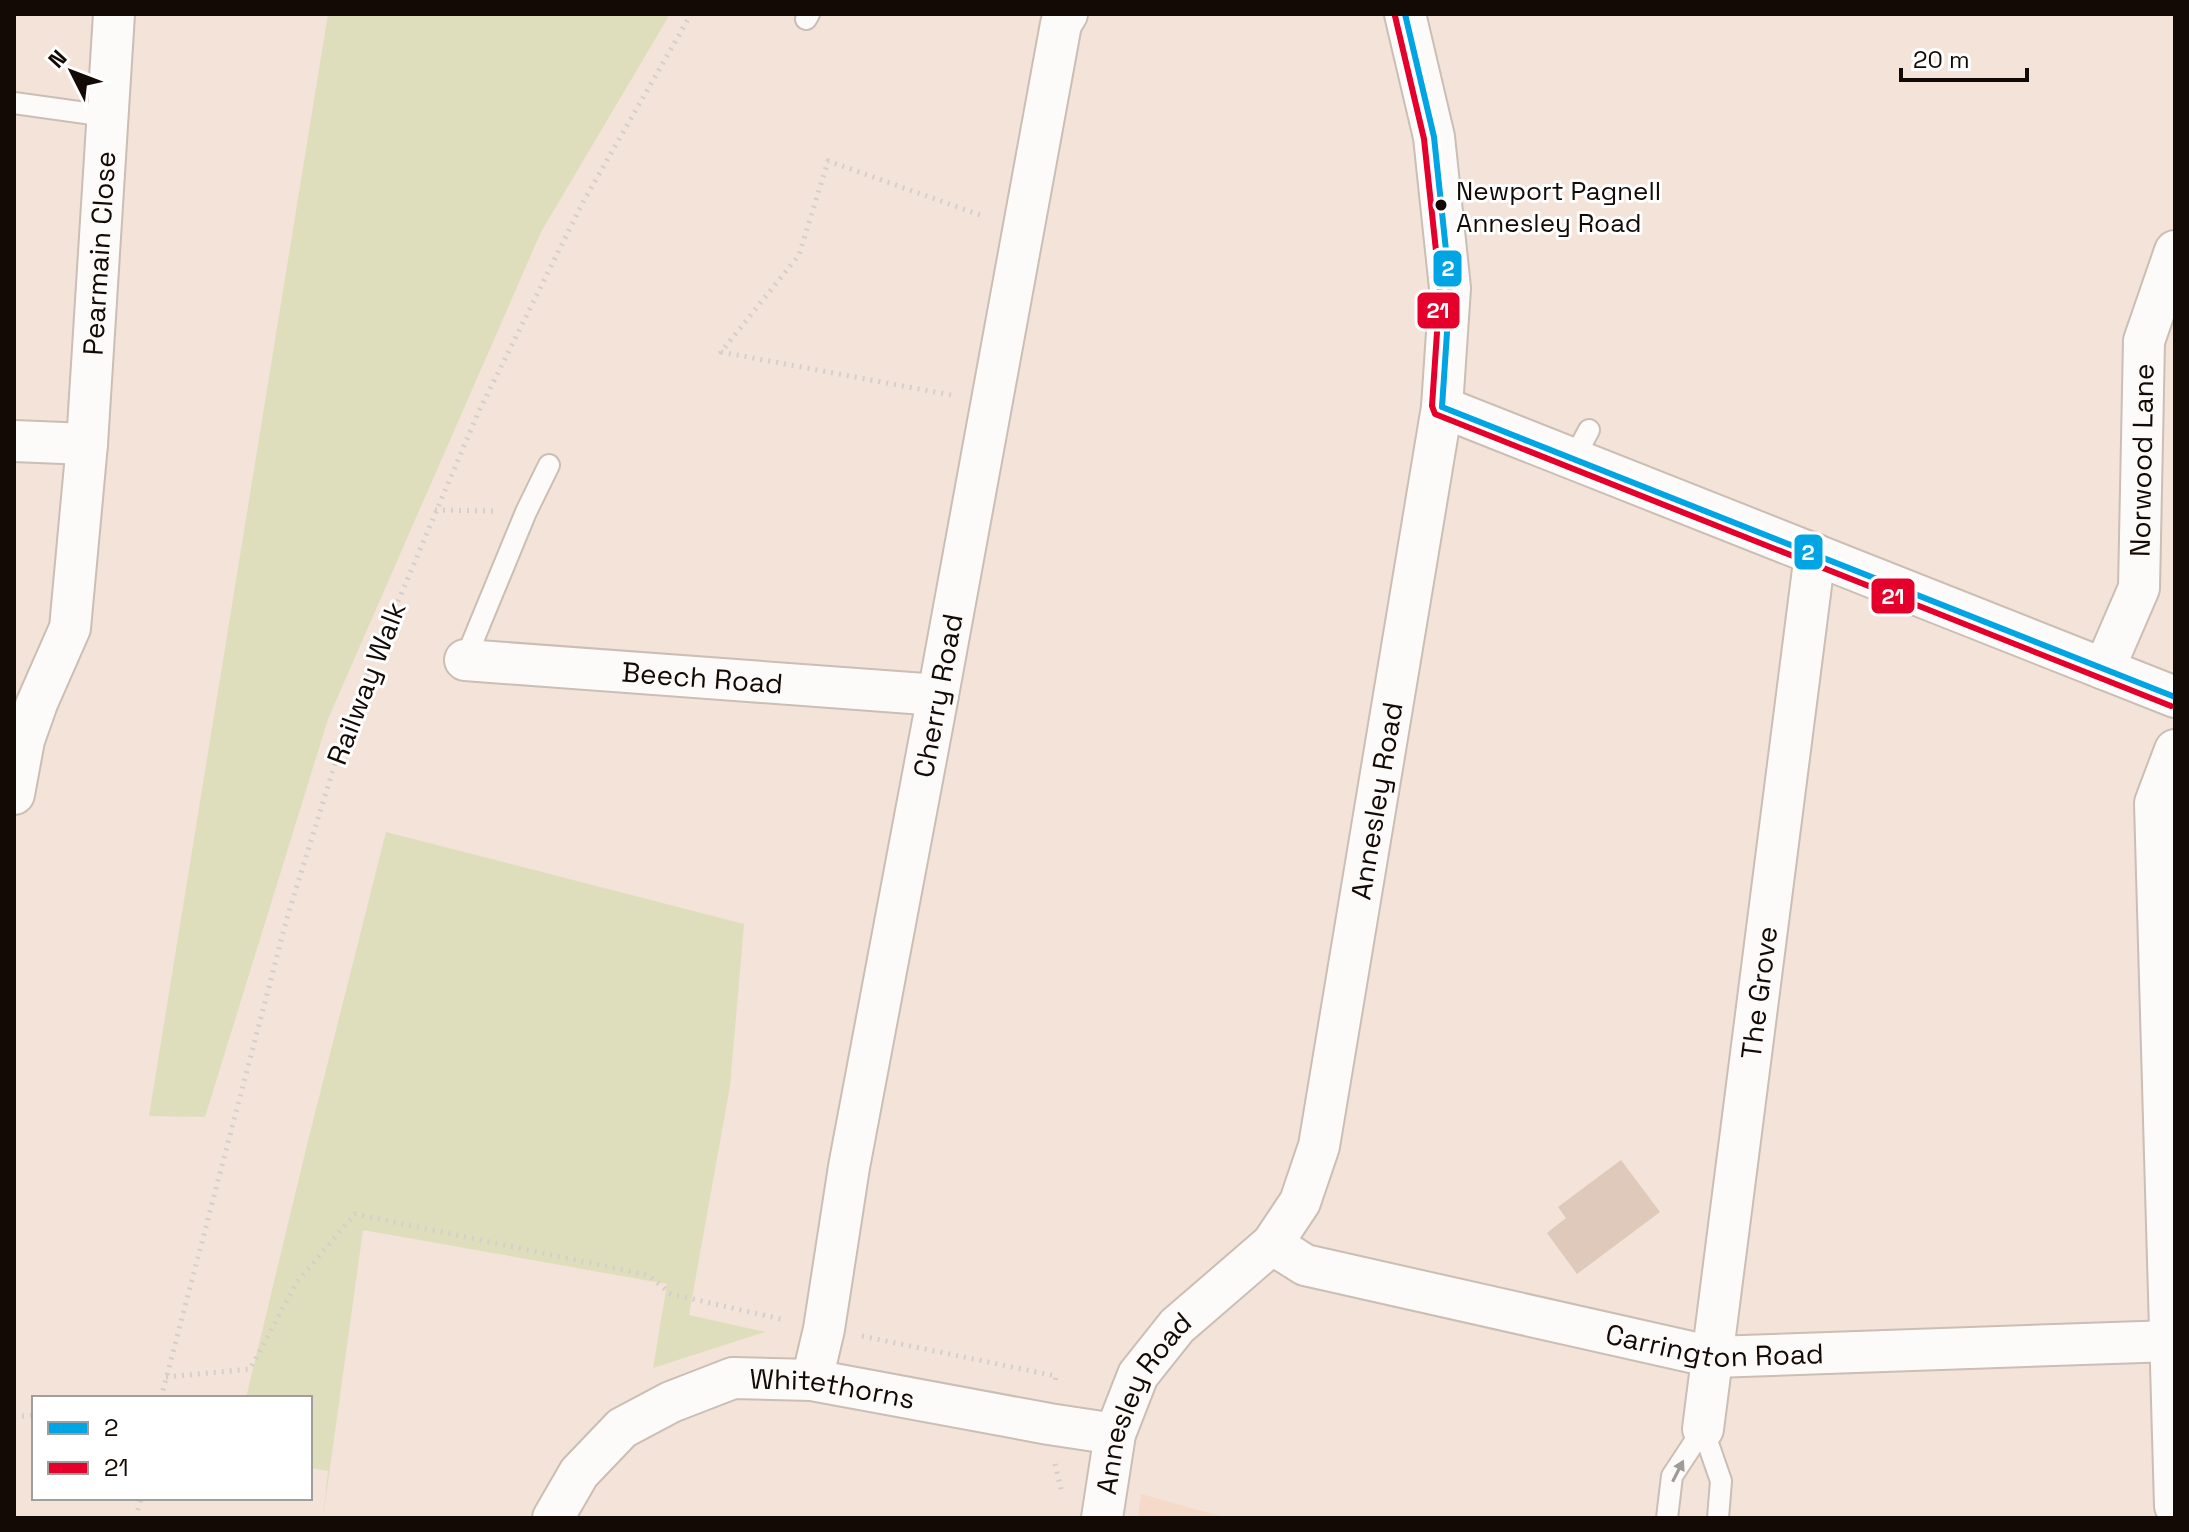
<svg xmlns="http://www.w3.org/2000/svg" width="2189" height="1532" font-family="'Space Grotesk',sans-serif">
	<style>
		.built { fill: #f6dac9 }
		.green { fill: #dedebd }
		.building { fill: #dec9bb }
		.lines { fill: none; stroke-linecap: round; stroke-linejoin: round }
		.lane-casing { stroke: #cabeb5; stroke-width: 24 }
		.street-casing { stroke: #cabeb5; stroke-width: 44 }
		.path { stroke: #d4cfcb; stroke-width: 5; stroke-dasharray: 2 6; stroke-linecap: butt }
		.lane { stroke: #fdfbf9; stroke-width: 20 }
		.street { stroke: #fdfbf9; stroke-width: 40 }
		.bus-1-casing { stroke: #fff; stroke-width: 12 }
		.bus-2-casing { stroke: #fff; stroke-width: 12 }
		.bus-1 { stroke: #01a5e3; stroke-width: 6 }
		.bus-2 { stroke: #e4002b; stroke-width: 6 }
		.oneway { fill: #a09b97 }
		.bus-dot { fill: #140a05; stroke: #fff; stroke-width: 3 }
		.labels { text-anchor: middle; stroke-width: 6; stroke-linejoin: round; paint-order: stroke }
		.bus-label { font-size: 26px; fill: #140a05; stroke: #fff; text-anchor: start }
		.street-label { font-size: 28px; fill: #140a05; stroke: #fff }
		.line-badge { stroke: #fff; stroke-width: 3 }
		.badge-label { font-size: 22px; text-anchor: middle; font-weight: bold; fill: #fff }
	</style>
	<rect width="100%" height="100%" fill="#f3e3d8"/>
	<path class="built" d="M1141,1494L1227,1518H1138Z"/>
	<path class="green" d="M328,14H670L541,232L328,719L205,1117L149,1116Z
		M386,832L744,924L730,1086L689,1315L765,1332L653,1368L667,1284L363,1230L323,1518L328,1471L310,1468V1398H246L306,1149Z"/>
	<path class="building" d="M1621,1160L1660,1212L1577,1274L1547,1233L1566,1218L1558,1207Z"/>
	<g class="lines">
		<g class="lane-casing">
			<path id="lane" d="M806,19L809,14
				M14,103L107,116
				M1574,458L1589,430
				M465,660L526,512L549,465
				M1703,1429L1721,1481L1718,1518
				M1667,1518L1672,1476L1703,1429"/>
		</g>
		<g class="street-casing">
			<g id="street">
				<path d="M1442,407L2175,697"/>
				<path d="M14,441L87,444"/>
				<path id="s1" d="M465,660L938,695"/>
				<path id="s2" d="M2104,669L2139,588L2144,341L2175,251"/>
				<path d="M2175,750L2155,803L2175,1506"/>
				<path id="s3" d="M14,794L24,740L37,703L70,628L87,444L114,14"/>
				<path id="s4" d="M1272,1244L1305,1265L1713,1357L2171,1341"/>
				<path id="s5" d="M812,1380L824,1329L849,1167L938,695L1061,24L1067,14"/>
				<path id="s6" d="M1703,1429L1815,554"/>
				<path id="s7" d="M553,1518L579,1473L622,1428L671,1402L733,1378L812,1380L1049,1424L1115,1434"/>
				<path id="s8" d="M1102,1518L1115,1434L1138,1375L1177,1326L1272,1244L1300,1202L1319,1146L1442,407L1450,288L1434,137L1405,14"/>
			</g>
		</g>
		<path class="path" d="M951,395L721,352L799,255L828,161L983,216
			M435,510L494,511
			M862,1336L1056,1376L1055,1383
			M166,1377L250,1369L297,1282L355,1214L648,1275L671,1294L785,1320
			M161,1398L287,918L351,712L478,413L583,202L691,14
			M14,1417L34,1415
			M1055,1464L1062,1493
			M136,1518L141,1498"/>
		<use href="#lane" class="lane"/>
		<use href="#street" class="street"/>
		<g class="bus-1-casing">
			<path id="bus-1" d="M1405,14L1434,137L1450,288L1442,407
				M1442,407L2175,697"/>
		</g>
		<g class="bus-2-casing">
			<path id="bus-2" d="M1395,16L1424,139L1440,288L1432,406L1435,414L2171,706"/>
		</g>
		<use href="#bus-1" class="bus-1"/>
		<use href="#bus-2" class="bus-2"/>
	</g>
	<defs><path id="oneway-solid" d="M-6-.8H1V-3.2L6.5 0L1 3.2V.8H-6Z" transform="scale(2)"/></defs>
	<use class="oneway" href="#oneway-solid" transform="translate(1678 1471) rotate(-63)"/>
	<circle class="bus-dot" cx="1441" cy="205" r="7"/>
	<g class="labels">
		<g class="bus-label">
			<text x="1456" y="200">Newport Pagnell<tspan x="1456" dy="32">Annesley Road</tspan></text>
		</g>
		<g class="street-label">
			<text dy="10" stroke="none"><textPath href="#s3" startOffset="552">Pearmain Close</textPath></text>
			<text dy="10" stroke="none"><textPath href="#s2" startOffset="216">Norwood Lane</textPath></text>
			<text dy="10" stroke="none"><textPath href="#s1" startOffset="238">Beech Road</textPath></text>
			<text transform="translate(366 683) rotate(-69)" y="10">Railway Walk</text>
			<text dy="10" stroke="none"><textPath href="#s5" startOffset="696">Cherry Road</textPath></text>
			<text dy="10" stroke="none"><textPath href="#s8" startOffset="796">Annesley Road</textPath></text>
			<text dy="10" stroke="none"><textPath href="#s6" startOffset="440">The Grove</textPath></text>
			<text dy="10" stroke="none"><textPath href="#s4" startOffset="458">Carrington Road</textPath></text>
			<text dy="10" stroke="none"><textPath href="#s7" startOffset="336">Whitethorns</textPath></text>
			<text dy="10" stroke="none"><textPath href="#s8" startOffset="124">Annesley Road</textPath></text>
		</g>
	</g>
	<g class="line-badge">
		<rect x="1432" y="249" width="31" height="39" rx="8" fill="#01a5e3"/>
		<rect x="1416" y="291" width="45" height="39" rx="8" fill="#e4002b"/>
		<rect x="1793" y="533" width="31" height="38" rx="8" fill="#01a5e3"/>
		<rect x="1870" y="577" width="46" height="38" rx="8" fill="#e4002b"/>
	</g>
	<g class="badge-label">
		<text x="1448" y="276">2</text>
		<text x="1438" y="318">21</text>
		<text x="1808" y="560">2</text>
		<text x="1893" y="604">21</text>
	</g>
	<rect width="2189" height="1532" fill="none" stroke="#140a05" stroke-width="32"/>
	<rect x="32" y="1396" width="280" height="104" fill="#ffffff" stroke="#a19d9b" stroke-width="2"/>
	<rect x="48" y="1422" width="40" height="12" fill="#01a5e3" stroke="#a19d9b" stroke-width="2"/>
	<text x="104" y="1436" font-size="24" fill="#140a05">2</text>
	<rect x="48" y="1462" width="40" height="12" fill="#e4002b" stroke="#a19d9b" stroke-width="2"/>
	<text x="104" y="1476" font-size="24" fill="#140a05">21</text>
	<g transform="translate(72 72) rotate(312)" stroke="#ffffff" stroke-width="6" paint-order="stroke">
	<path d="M0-6L14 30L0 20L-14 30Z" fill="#140a05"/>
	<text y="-12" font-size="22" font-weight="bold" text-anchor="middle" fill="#140a05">N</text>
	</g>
	<path d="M1901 68v12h126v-12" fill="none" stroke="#140a05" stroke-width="4"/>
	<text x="1913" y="68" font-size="24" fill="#140a05" stroke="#ffffff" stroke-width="6" paint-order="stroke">20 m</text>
</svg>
